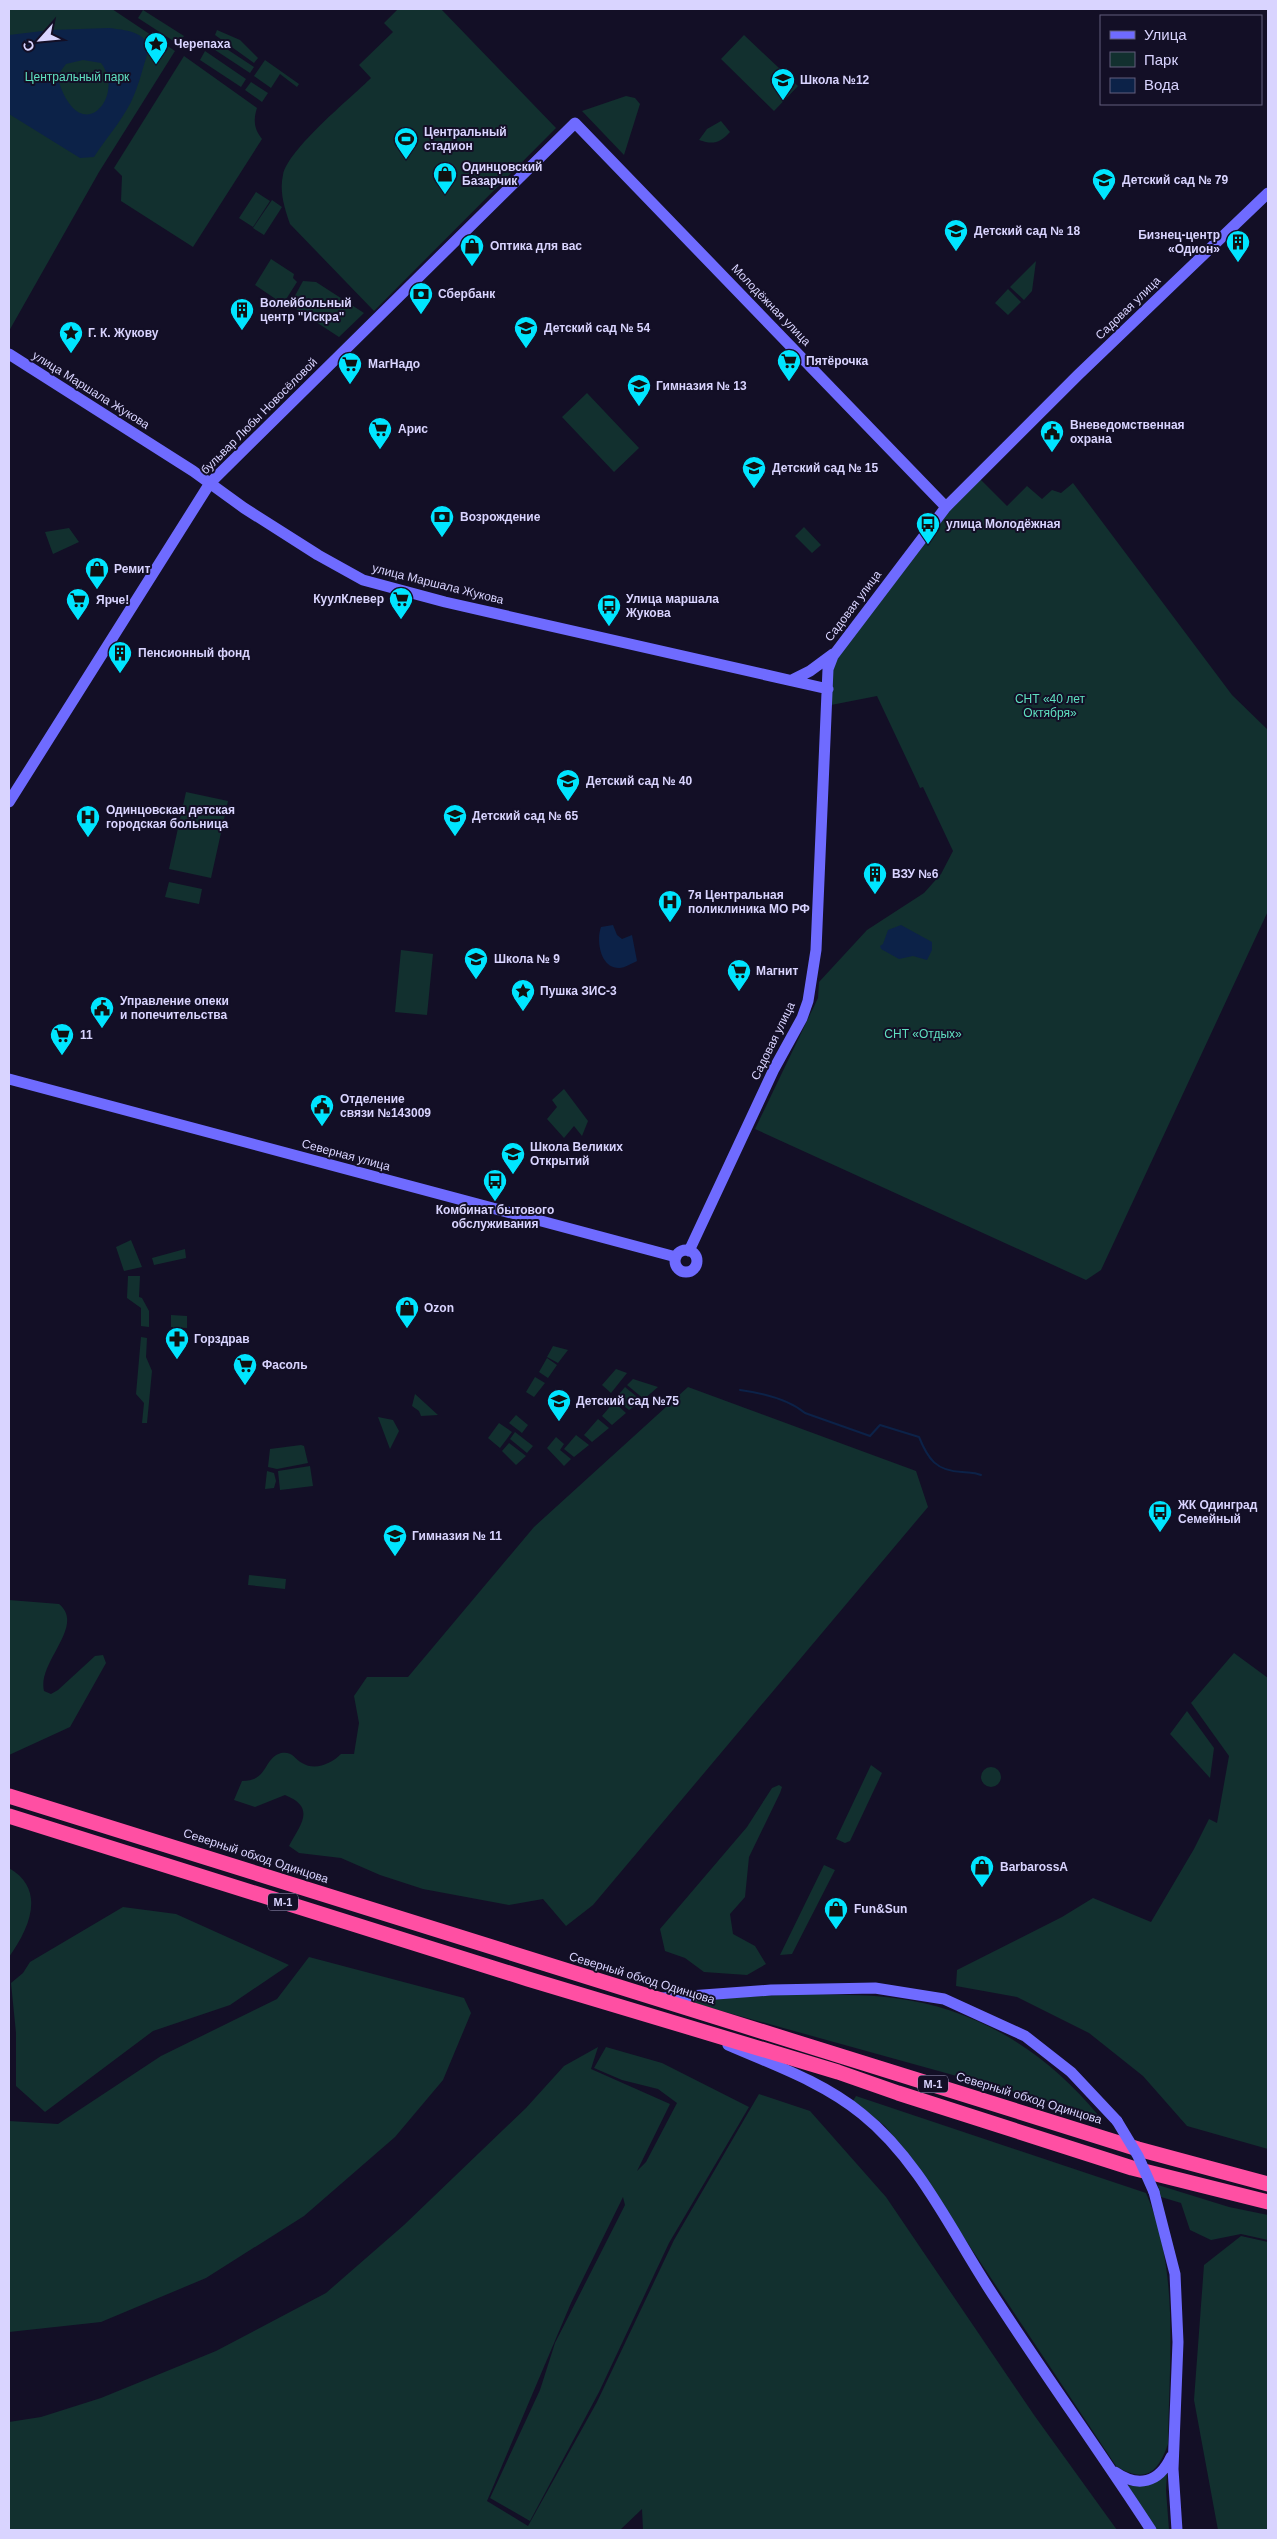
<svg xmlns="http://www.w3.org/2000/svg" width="1277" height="2539" font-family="Arial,sans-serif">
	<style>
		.green { fill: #12302f }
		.water { fill: #0c2248; fill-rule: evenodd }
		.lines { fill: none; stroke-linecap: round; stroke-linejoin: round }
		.stream { stroke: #0c2248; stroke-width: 2 }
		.secondary { stroke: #6f6bff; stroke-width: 11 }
		.highway { stroke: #ff4fa3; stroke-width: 15 }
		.secondary-bridge { stroke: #6f6bff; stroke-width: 11 }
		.labels { text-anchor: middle; stroke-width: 4; stroke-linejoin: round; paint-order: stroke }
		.shield { fill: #130f26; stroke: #9e99be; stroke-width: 1 }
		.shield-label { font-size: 11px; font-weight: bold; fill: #d9d4ff }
		.poi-label { font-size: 12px; font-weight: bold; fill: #d9d4ff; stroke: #130f26; text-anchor: start }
		.park-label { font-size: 12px; fill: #5fe0c0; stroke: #130f26 }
		.street-label { font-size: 12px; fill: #d9d4ff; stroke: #130f26 }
	</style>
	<rect width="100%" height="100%" fill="#130f26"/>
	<path class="green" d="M9,9H112L175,51L99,172L9,331Z
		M398,9H441L556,128L374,311L290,224C285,209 279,192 283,175C288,149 351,98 371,78L359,65L393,32L384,23Z
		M143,10L184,36L178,44L138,18Z
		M217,30L240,40L258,58L254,63L215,35Z
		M744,35L798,86L774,111L721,59Z
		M213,40L254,67L250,73L209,46Z
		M205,51L246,79L241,87L200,60Z
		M184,56L257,108C253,120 254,129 262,139L193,247L121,201L122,176L114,168Z
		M265,60L299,84L297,87L280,74L271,88L254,76Z
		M251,82L268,93L262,102L245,90Z
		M626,96L635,98L640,104L624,155L582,111Z
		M721,121L730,132C720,143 713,145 699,140L707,129Z
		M256,192L270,201L253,227L239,218Z
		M272,200L282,207L264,235L253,228Z
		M271,259L294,274L293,278L297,282L283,304L255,285Z
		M1036,261L1032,291L1024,300L1010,287Z
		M303,281L316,282L364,313L339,337L290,305Z
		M1008,289L1021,302L1008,315L995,303Z
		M587,393L639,448L614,472L562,417Z
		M979,478L1007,506L1027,486L1042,499L1052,490L1061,493L1073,483L1232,695L1268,730V911L1101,1270L1086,1280L755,1129L818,998L819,982L867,930L924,893L941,874L953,851L923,787L920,788L917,781L877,696L831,705L833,663L950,510Z
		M804,527L821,545L812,553L795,536Z
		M69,528L79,542L53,554L45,532Z
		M186,792L228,801L211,878L169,869Z
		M169,882L202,889L199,904L165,897Z
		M401,950L433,954L427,1015L395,1012Z
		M564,1089L588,1121L582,1136L574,1126L564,1138L547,1119L557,1107L552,1100Z
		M131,1240L142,1267L124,1271L116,1247Z
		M185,1249L186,1258L154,1265L152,1258Z
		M128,1276H140L139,1297L142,1298L149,1311V1327L141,1326V1308L127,1298Z
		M171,1315L187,1316V1328L171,1327Z
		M141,1337L147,1338L146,1357L152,1371L147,1423H142L144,1403L136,1394Z
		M553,1346L568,1350L558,1363L547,1357Z
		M547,1358L557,1365L548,1378L539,1372Z
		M616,1369L627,1373L611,1393L602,1385Z
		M535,1377L545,1383L534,1397L526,1392Z
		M633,1379L658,1387L644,1399L627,1385Z
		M625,1387L642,1401L629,1410L615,1399Z
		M688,1387L916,1471L928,1507L593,1905L566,1926L543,1899L509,1905L423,1889L380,1875L341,1858L299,1853L289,1846C300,1825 317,1808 285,1795L255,1807L234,1800L242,1781C269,1781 263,1758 281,1753C292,1751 294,1758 302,1763C315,1771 331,1764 341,1754H354L359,1723L354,1696L367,1677H408L534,1527Z
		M415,1394L438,1415L421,1416L419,1411L412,1406Z
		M614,1402L626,1413L612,1425L602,1416Z
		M516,1415L528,1425L522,1433L509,1423Z
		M378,1417L393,1420L399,1431L390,1449Z
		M598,1419L609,1428L592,1442L584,1435Z
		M499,1423L512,1432L500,1448L488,1438Z
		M515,1432L533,1446L527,1453L510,1439Z
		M576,1435L589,1445L574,1457L564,1449Z
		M556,1437L564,1444L560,1450L571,1459L564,1466L547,1448Z
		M509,1443L526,1456L516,1465L502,1451Z
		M301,1445L304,1446L308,1463L277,1469L268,1467L270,1449Z
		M310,1466L313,1486L280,1490L278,1471Z
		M267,1471L274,1473L276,1481L274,1488L265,1489Z
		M249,1575L286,1579L285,1589L248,1585Z
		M9,1600L59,1604C86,1626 37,1662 44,1691L51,1694L58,1690L95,1656L103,1655L106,1663L70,1727L9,1755Z
		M1234,1653L1268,1678V2149L1187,2126L1143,2076L1089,2033L1017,1997L956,1986L957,1970L1062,1917L1093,1898L1151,1922L1194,1849L1209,1819L1217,1823L1229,1756L1191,1703Z
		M1187,1711L1214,1748L1210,1778L1170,1734Z
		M871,1765L882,1773L850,1841L845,1843L836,1839Z
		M981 1777a10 10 0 1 1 20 0a10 10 0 1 1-20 0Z
		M779,1785L782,1787L780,1793L749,1857L745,1897L730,1914L733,1934L755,1946L766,1964L747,1975L704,1972L685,1958L665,1951L660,1929L747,1827L772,1788Z
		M824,1865L835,1870L792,1954L780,1955Z
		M9,1868C47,1890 29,1929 9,1957Z
		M123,1907L176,1914L289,1965L230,2005L153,2031L45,2112L16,2086V2033L11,1983L23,1973L30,1962Z
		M309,1957L464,1998L471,2013L443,2080L395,2137L304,2216L206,2278L101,2322L9,2332V2121L58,2124L161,2056L277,1999Z
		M802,1994C833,1995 864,1994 894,1998C977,2008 1046,2052 1098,2115L682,2000Z
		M598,2047L591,2069L670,2104L637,2171L646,2162L677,2103L658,2089L622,2080L594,2068L606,2047L662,2063L749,2107L669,2243L599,2392L530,2521L490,2498L540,2390L555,2343L625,2205L623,2197L571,2303L487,2501L528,2526L597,2402L674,2240L759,2094L810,2111L886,2197L1034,2415L1117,2530H643L642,2509L620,2530H9V2422L41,2417L101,2398L216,2351L326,2293L404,2225L526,2108L564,2066Z
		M856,2096L1146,2193C1180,2270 1169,2361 1168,2444C1158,2473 1145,2484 1116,2466L915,2164L885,2126L853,2101Z
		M1158,2185L1229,2207L1268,2215V2240L1241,2234L1211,2240L1190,2230L1181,2203L1161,2197Z
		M1241,2236L1268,2242V2530H1218L1194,2400L1204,2265Z
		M1167,2473L1166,2490L1169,2530H1155L1126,2485L1145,2486Z"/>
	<path class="water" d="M109,28C124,30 146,31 149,49C143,66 139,86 131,102C121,122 106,138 94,157L80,158L9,114V35L51,30ZM83,60L101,63C127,96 79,153 57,76L66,64Z
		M613,925L617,935L622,939L632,935L637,961C632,963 625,968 619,968C600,968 596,940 601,927Z
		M901,925L932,942V950L927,960L913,956L899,959L881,949L880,946L883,944L888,930Z"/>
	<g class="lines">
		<path class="stream" d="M740,1390C762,1393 788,1399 805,1413L870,1436L880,1425L919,1437C928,1459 936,1471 962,1472C970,1473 973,1472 981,1475"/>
		<path class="secondary" d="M9,354L193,471L244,508L318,555L363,580L445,602L828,689
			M792,680L810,671L833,654
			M9,802L210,483L575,123L946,507
			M9,1079L676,1257
			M675 1261a11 11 0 1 1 22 0a11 11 0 1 1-22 0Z
			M689,1251L774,1069L802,1018L808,1001L816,950L828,669L833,656L946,507L1078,375L1268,193
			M662,1998L771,1990L875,1988L944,1999L1025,2036L1071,2072L1117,2121
			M728,2045C774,2065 823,2082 862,2114C922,2162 955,2239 997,2301C1047,2378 1101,2453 1151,2530
			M1154,2192L1175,2274L1178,2342L1173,2469L1177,2530
			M1115,2472C1138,2488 1159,2483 1171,2457"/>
		<path class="highway" d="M9,1796L1138,2149L1268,2184
			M9,1816L528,1979L838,2072L898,2093L1132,2168L1268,2202"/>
		<path class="secondary-bridge" d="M1117,2121L1138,2156L1154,2192"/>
	</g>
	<defs>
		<g id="sight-pin" transform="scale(1.25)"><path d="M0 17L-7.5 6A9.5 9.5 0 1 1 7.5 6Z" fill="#00e5ff" stroke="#130f26"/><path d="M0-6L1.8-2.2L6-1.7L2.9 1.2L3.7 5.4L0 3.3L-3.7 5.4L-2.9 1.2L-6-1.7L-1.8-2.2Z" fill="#111"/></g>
		<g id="school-pin" transform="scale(1.25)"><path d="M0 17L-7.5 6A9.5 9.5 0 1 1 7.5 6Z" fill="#00e5ff" stroke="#130f26"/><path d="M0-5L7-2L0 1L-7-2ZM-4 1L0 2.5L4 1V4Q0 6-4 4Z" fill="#111"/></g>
		<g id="stadium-pin" transform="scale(1.25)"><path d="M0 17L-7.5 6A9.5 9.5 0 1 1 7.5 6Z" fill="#00e5ff" stroke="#130f26"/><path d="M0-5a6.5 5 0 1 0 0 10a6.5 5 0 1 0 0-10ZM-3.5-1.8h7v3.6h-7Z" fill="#111"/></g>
		<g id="shop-pin" transform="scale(1.25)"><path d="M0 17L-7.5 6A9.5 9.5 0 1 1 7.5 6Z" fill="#00e5ff" stroke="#130f26"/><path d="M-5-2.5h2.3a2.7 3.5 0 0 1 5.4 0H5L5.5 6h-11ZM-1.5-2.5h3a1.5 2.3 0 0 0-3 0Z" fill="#111"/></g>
		<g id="building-pin" transform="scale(1.25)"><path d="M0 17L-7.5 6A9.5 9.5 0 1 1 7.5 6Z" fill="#00e5ff" stroke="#130f26"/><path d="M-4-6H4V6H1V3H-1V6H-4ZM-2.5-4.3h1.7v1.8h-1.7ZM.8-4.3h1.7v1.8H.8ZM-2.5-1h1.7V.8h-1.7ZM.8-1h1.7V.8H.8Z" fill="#111"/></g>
		<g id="bank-pin" transform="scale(1.25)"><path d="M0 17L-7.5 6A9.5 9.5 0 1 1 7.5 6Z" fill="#00e5ff" stroke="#130f26"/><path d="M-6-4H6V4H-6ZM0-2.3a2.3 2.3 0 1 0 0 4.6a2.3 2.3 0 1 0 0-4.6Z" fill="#111"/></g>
		<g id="supermarket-pin" transform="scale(1.25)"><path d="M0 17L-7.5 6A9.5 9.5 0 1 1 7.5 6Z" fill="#00e5ff" stroke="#130f26"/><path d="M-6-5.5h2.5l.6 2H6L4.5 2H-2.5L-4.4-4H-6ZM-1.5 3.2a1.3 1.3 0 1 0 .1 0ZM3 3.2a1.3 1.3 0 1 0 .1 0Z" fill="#111"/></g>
		<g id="civic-pin" transform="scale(1.25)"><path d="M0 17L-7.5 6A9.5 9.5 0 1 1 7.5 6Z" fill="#00e5ff" stroke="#130f26"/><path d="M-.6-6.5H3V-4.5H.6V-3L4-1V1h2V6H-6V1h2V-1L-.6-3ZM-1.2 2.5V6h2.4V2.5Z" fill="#111"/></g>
		<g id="bus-pin" transform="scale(1.25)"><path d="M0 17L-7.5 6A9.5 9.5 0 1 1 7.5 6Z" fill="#00e5ff" stroke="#130f26"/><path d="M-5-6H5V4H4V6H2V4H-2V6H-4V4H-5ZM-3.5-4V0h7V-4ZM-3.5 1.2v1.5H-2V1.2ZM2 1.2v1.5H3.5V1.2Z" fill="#111"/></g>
		<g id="hospital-pin" transform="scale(1.25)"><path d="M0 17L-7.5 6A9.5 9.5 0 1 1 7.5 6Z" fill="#00e5ff" stroke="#130f26"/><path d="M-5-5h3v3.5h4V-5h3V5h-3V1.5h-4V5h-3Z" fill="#111"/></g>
		<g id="pharmacy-pin" transform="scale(1.25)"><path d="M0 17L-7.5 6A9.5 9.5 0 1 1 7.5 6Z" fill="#00e5ff" stroke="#130f26"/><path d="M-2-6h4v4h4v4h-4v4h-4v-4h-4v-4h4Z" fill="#111"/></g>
	</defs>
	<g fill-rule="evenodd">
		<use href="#sight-pin" x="156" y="44"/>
		<use href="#school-pin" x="783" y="80"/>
		<use href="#stadium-pin" x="406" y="139"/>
		<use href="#shop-pin" x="445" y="174"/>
		<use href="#school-pin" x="1104" y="180"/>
		<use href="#school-pin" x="956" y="231"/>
		<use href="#building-pin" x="1238" y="242"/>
		<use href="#shop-pin" x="472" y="246"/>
		<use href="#bank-pin" x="421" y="294"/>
		<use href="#building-pin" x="242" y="310"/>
		<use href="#school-pin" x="526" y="328"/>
		<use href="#sight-pin" x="71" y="333"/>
		<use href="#supermarket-pin" x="789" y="361"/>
		<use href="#supermarket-pin" x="350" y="364"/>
		<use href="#school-pin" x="639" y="386"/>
		<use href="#supermarket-pin" x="380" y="429"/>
		<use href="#civic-pin" x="1052" y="432"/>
		<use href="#school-pin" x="754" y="468"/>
		<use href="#bank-pin" x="442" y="517"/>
		<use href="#bus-pin" x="928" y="524"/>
		<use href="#shop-pin" x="97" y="569"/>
		<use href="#supermarket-pin" x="401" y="599"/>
		<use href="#supermarket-pin" x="78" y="600"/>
		<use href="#bus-pin" x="609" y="606"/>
		<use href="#building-pin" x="120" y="653"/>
		<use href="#school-pin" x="568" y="781"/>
		<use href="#school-pin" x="455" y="816"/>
		<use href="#hospital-pin" x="88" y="817"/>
		<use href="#building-pin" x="875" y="874"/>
		<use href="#hospital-pin" x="670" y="902"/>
		<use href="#school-pin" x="476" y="959"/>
		<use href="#supermarket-pin" x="739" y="971"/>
		<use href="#sight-pin" x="523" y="991"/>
		<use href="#civic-pin" x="102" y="1008"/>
		<use href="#supermarket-pin" x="62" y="1035"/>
		<use href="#civic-pin" x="322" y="1106"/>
		<use href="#school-pin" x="513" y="1154"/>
		<use href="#bus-pin" x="495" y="1181"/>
		<use href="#shop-pin" x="407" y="1308"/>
		<use href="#pharmacy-pin" x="177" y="1339"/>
		<use href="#supermarket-pin" x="245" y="1365"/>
		<use href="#school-pin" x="559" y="1401"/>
		<use href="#bus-pin" x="1160" y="1512"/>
		<use href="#school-pin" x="395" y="1536"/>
		<use href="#shop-pin" x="982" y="1867"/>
		<use href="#shop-pin" x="836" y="1909"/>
	</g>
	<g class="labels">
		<g class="shield">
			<rect x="268" y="1893.5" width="30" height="17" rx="4"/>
			<rect x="918" y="2075.5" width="30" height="17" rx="4"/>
		</g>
		<g class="shield-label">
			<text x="283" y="1906">М-1</text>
			<text x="933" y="2088">М-1</text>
		</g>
		<g class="poi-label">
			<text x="174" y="48">Черепаха</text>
			<text x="800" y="84">Школа №12</text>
			<text x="424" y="136">Центральный<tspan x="424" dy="14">стадион</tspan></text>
			<text x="462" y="171">Одинцовский<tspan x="462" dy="14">Базарчик</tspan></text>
			<text x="1122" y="184">Детский сад № 79</text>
			<text x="974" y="235">Детский сад № 18</text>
			<text x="1220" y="239" text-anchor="end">Бизнец-центр<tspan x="1220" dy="14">«Одион»</tspan></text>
			<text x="490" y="250">Оптика для вас</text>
			<text x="438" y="298">Сбербанк</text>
			<text x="260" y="307">Волейбольный<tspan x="260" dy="14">центр "Искра"</tspan></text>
			<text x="544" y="332">Детский сад № 54</text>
			<text x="88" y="337">Г. К. Жукову</text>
			<text x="806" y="365">Пятёрочка</text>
			<text x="368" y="368">МагНадо</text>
			<text x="656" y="390">Гимназия № 13</text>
			<text x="1070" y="429">Вневедомственная<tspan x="1070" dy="14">охрана</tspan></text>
			<text x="398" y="433">Арис</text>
			<text x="772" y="472">Детский сад № 15</text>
			<text x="460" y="521">Возрождение</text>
			<text x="946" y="528">улица Молодёжная</text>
			<text x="114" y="573">Ремит</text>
			<text x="384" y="603" text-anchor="end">КуулКлевер</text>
			<text x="626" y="603">Улица маршала<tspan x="626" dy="14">Жукова</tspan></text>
			<text x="96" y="604">Ярче!</text>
			<text x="138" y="657">Пенсионный фонд</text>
			<text x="586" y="785">Детский сад № 40</text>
			<text x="106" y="814">Одинцовская детская<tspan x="106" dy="14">городская больница</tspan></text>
			<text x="472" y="820">Детский сад № 65</text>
			<text x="892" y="878">ВЗУ №6</text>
			<text x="688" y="899">7я Центральная<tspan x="688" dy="14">поликлиника МО РФ</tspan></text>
			<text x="494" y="963">Школа № 9</text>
			<text x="756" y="975">Магнит</text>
			<text x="540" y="995">Пушка ЗИС-3</text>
			<text x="120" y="1005">Управление опеки<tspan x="120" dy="14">и попечительства</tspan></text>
			<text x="80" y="1039">11</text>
			<text x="340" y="1103">Отделение<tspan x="340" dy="14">связи №143009</tspan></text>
			<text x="530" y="1151">Школа Великих<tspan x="530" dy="14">Открытий</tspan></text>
			<text x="495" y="1214" text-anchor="middle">Комбинат бытового<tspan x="495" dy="14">обслуживания</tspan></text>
			<text x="424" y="1312">Ozon</text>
			<text x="194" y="1343">Горздрав</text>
			<text x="262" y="1369">Фасоль</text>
			<text x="576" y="1405">Детский сад №75</text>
			<text x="1178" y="1509">ЖК Одинград<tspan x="1178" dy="14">Семейный</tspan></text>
			<text x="412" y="1540">Гимназия № 11</text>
			<text x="1000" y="1871">BarbarossA</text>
			<text x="854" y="1913">Fun&amp;Sun</text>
		</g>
		<g class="park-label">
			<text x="77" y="81">Центральный парк</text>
			<text x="1050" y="703">СНТ «40 лет<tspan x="1050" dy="14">Октября»</tspan></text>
			<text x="923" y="1038">СНТ «Отдых»</text>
		</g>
		<g class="street-label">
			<text transform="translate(771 305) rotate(46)" y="4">Молодёжная улица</text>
			<text transform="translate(1128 308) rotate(-44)" y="4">Садовая улица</text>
			<text transform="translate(91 390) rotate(32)" y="4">улица Маршала Жукова</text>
			<text transform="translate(259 416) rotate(-45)" y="4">бульвар Любы Новосёловой</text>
			<text transform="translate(438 584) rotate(14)" y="4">улица Маршала Жукова</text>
			<text transform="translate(853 606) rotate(-53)" y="4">Садовая улица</text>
			<text transform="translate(773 1041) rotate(-64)" y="4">Садовая улица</text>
			<text transform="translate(346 1155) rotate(15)" y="4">Северная улица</text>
			<text transform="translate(256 1856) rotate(18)" y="4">Северный обход Одинцова</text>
			<text transform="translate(642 1978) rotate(17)" y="4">Северный обход Одинцова</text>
			<text transform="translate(1029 2098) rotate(17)" y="4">Северный обход Одинцова</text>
		</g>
	</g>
	<rect width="1277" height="2539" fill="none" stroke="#d9d4ff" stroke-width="20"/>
	<rect x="1100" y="15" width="162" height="90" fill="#130f26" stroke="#625e7d"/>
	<rect x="1110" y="31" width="25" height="8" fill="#6f6bff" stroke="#625e7d"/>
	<text x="1144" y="40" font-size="15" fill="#d9d4ff">Улица</text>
	<rect x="1110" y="52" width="25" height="15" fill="#12302f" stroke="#625e7d"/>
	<text x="1144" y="65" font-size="15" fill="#d9d4ff">Парк</text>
	<rect x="1110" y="78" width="25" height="15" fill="#0c2248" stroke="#625e7d"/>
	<text x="1144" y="90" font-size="15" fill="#d9d4ff">Вода</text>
	<g transform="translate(40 40) rotate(243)" stroke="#130f26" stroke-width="4" paint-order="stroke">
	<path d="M0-4L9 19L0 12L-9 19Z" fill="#d9d4ff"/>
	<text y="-8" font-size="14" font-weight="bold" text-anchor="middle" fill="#d9d4ff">С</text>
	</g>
</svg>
